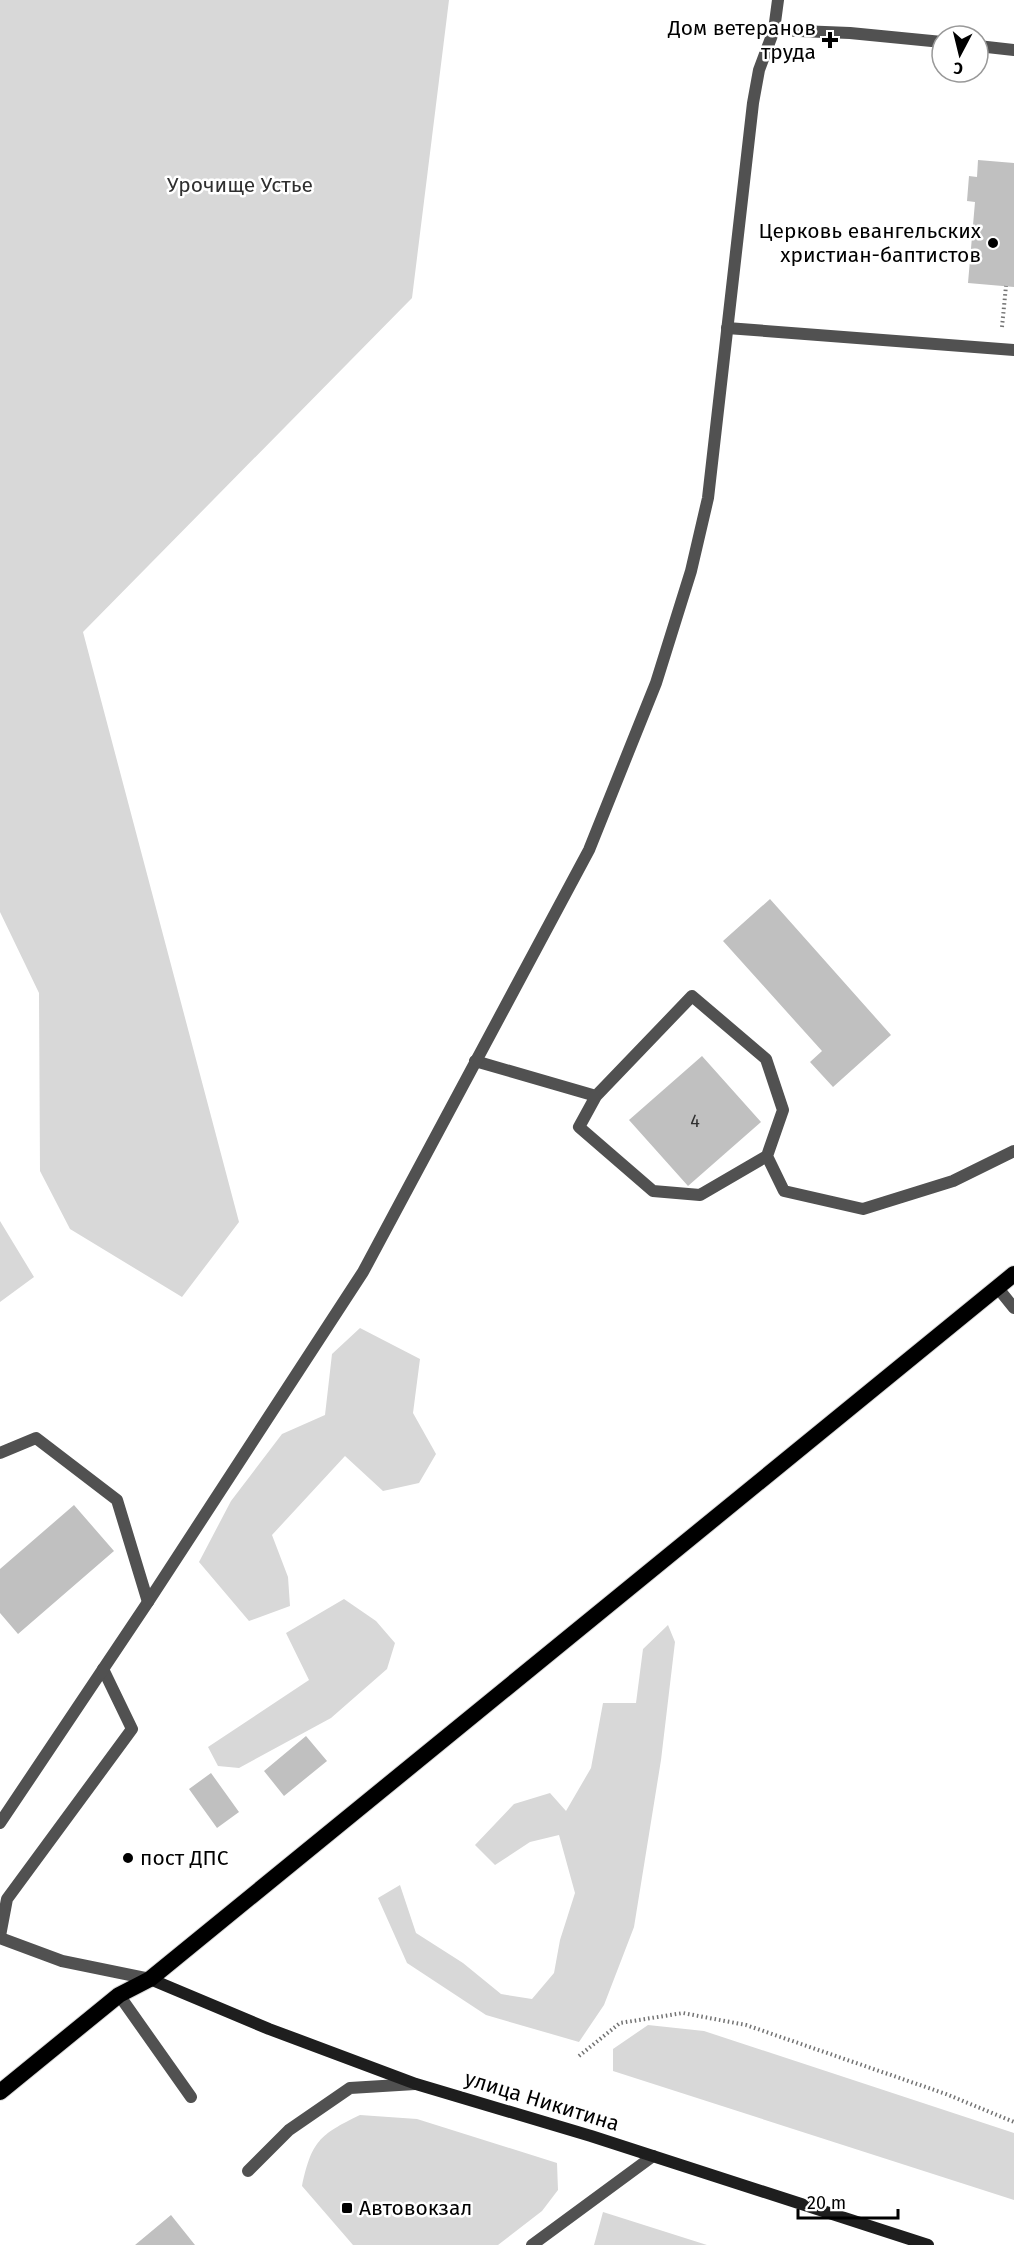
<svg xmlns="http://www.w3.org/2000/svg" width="1014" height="2245" font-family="'Fira Sans',sans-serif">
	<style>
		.green { fill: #d8d8d8 }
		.building { fill: #c0c0c0 }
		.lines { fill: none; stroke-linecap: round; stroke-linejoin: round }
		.trunk-casing { stroke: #dbdbdb; stroke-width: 18 }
		.path { stroke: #737373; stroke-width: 4; stroke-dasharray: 1.5 3; stroke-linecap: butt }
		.service { stroke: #515151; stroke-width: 12 }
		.minor { stroke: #515151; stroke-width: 12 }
		.secondary { stroke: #1e1e1e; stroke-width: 12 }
		.trunk { stroke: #000; stroke-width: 16 }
		.poi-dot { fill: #000; stroke: #fff; stroke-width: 2 }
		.labels { text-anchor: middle; stroke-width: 5; stroke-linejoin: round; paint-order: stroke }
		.number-label { font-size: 18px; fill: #303030 }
		.poi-label { font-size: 21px; fill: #000; stroke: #fff; text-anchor: end }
		.park-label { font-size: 21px; fill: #2f2f2f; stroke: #fff }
		.street-label { font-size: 21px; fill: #000; stroke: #fff }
	</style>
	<rect width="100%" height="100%" fill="#fff"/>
	<path class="green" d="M0,0H449L412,298L83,632L239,1222L182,1297L70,1229L40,1171L39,993L0,912Z
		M0,1221L34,1277L0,1302Z
		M360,1328L420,1359L413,1413L436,1454L419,1483L383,1491L345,1456L272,1535L288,1577L290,1606L249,1621L199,1562L231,1501L282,1434L325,1415L332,1354Z
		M344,1599L376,1621L395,1643L387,1669L331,1718L239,1768L218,1766L208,1747L309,1680L286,1633Z
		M668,1625L675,1642L661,1760L634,1927L604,2005L579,2042L486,2015L407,1963L378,1898L400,1885L416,1933L463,1963L501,1994L532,1999L554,1973L560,1940L575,1893L559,1835L530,1842L495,1865L475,1845L514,1804L550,1793L566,1811L591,1768L603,1703H636L643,1649Z
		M648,2025L704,2031L1014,2133V2200L613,2071V2049Z
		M360,2115L417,2119L557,2163L558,2190L542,2211L498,2245H353L302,2186C312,2141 319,2135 360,2115Z
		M603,2212L707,2245H594Z"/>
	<path class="building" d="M978,160L1014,163V287L968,283L975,202L967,201L969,176L977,177Z
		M770,899L891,1035L833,1087L810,1062L822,1051L723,941Z
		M702,1056L761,1122L688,1186L629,1120Z
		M74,1505L114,1551L18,1634L0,1613V1569Z
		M306,1736L327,1761L284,1796L264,1771Z
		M211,1773L239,1812L217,1828L189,1789Z
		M171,2215L195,2245H135Z"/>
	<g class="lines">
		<g class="trunk-casing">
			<path id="trunk" d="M0,2092L119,1995L150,1979L1014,1274"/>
		</g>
		<path class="path" d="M1002,327L1006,286
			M579,2056L620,2023L683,2013L746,2025L946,2094L1014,2122"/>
		<path class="service" d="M778,0L774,30L850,33L942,42
			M978,46L1014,50
			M727,328L1014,350
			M475,1061L596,1096L692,996L766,1059L783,1110L767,1156
			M596,1096L579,1127L653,1191L700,1195L767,1156L784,1191L863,1209L953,1181L1014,1151
			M997,1287L1014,1308
			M0,1453L36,1438L117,1500L148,1602
			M0,1936L7,1899L132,1729L103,1669
			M119,1995L191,2097
			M248,2171L289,2130L350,2088L415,2084
			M532,2245L653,2156"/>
		<path class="minor" d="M0,1823L148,1602L363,1272L589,850L656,683L691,571L708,498L753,103L759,70L774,30
			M0,1938L62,1961L150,1979"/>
		<path class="secondary" d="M150,1979L269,2029L416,2084L591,2136L928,2245"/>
		<use href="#trunk" class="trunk"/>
	</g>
	<g class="poi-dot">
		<path d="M827 31h6v6h6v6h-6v6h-6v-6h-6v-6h6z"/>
		<circle cx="993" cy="243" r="6"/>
		<circle cx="128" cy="1858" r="6"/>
		<rect x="341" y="2202" width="12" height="12" rx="3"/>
	</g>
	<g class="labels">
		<g class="number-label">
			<text x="695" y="1127">4</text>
		</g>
		<g class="poi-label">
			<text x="816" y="35">Дом ветеранов<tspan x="816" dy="24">труда</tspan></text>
			<text x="981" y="238">Церковь евангельских<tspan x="981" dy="24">христиан-баптистов</tspan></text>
			<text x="140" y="1865" text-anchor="start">пост ДПС</text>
			<text x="359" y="2215" text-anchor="start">Автовокзал</text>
		</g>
		<g class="park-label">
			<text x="240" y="192">Урочище Устье</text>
		</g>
		<g class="street-label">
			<text transform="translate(542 2101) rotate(17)" y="7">улица Никитина</text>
		</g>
	</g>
	<g transform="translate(960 54) rotate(187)"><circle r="28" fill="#ffffff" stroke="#999999" stroke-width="1.5"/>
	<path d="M0-4.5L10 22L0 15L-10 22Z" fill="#000000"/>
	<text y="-9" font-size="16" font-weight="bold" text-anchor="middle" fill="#000000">С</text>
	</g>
	<path d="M798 2209v9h100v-9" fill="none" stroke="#000000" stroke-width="3"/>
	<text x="807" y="2209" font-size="18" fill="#000000" stroke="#ffffff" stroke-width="4.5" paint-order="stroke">20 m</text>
</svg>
